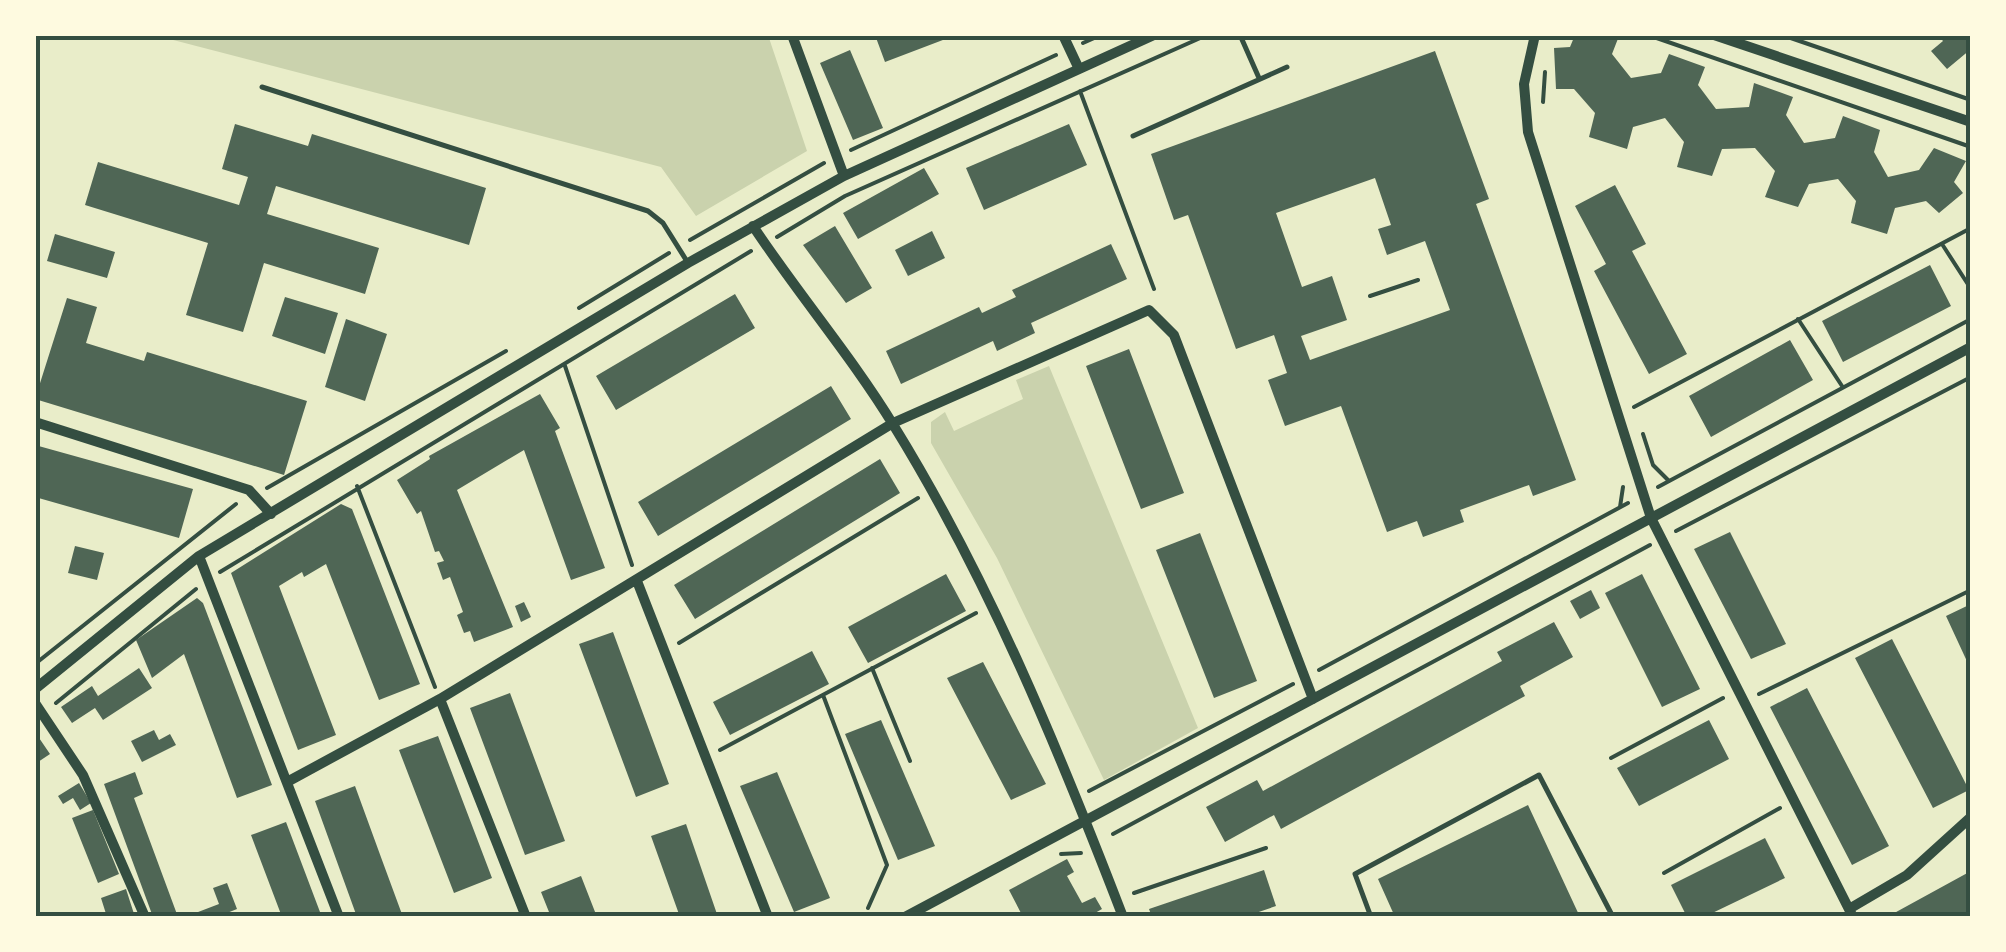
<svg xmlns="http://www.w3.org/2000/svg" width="2006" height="952" font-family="'IBM Plex Sans',sans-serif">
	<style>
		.green { fill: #cad2ad }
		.building { fill: #4f6655; fill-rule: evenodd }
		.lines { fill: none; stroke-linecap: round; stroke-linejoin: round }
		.path { stroke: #344e41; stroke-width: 4 }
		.service { stroke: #344e41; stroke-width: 5 }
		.minor { stroke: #344e41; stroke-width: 10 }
		.neatline { fill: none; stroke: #344e41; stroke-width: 4 }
	</style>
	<rect width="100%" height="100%" fill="#e9edc9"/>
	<path class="green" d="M154,35H768L807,151L696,216L661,167Z
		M1049,366L1198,728L1104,780L997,558L931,443V422L945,412L954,431L1023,399L1016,380Z"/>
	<path class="building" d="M875,35H956L885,62Z
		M1575,35L1619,36L1612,54L1631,78L1661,73L1669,54L1705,67L1698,85L1716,109L1749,107L1754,83L1793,97L1786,115L1804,143L1835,138L1843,116L1880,130L1874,152L1888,177L1919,170L1934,148L1966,161L1954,182L1963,193L1939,213L1926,201L1895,208L1887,234L1851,223L1856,201L1838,179L1809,184L1798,207L1765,197L1775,171L1755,148L1722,149L1712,176L1677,167L1684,142L1665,118L1633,127L1627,149L1589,137L1595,113L1574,89H1556L1554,48L1570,47Z
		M1938,35H1971V49L1947,69L1931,51L1943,41Z
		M850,50L883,128L853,140L820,63Z
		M1435,51L1489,199L1476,204L1576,480L1533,496L1529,485L1460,510L1464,522L1423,537L1417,521L1387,532L1341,406L1285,426L1268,380L1287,373L1274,335L1236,349L1188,215L1174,220L1151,154ZM1375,178L1391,225L1378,229L1387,255L1425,241L1450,310L1310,360L1301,336L1347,320L1332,276L1302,287L1276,213Z
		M235,124L308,146L312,134L486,188L469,245L276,186L267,214L379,248L365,294L264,263L243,332L186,315L208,243L85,205L98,162L239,205L248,177L222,169Z
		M1069,124L1087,165L984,210L966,168Z
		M924,168L939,194L858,239L843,213Z
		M1615,185L1646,244L1632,251L1687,354L1649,374L1594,271L1606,264L1575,206Z
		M835,226L872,288L846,303L803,245Z
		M932,231L945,258L908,276L895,250Z
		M55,234L115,252L107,278L47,261Z
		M1111,244L1127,279L1031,323L1035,333L997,351L993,341L901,384L886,351L979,307L982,313L1016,297L1012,290Z
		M1930,265L1951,306L1843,362L1822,321Z
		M735,294L755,328L616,410L596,376Z
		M285,297L338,313L325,354L272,336Z
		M67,298L97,307L86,343L144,361L147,352L307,401L284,475L35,399Z
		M346,319L387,334L365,401L325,387Z
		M1790,340L1813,380L1711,437L1689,396Z
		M1129,349L1184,493L1141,509L1086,366Z
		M831,386L851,419L658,536L638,502Z
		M540,394L560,428L555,431L605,568L571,580L524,450L457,490L513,627L474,642L470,631L464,633L457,615L463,612L450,577L443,580L437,563L444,561L439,551L435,552L421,511L417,514L397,480L430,459L429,456Z
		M35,445L193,489L179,538L35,497Z
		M880,459L900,493L695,619L674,585Z
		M341,504L352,509L420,684L379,700L326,564L304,577L302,572L279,586L336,735L298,750L231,573Z
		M1730,532L1786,644L1751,659L1694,549Z
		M1200,533L1257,681L1214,698L1156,550Z
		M75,546L104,553L97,580L68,573Z
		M946,574L966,611L868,663L848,627Z
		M1642,574L1700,689L1662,707L1605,593Z
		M1591,590L1600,608L1580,619L1570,601Z
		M197,598L203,603L272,785L237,798L184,654L152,678L136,640Z
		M524,602L531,617L521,622L515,606Z
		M1971,604V670L1946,616Z
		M1554,622L1573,657L1520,686L1525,696L1281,829L1274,815L1225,842L1206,807L1257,780L1263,791L1502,661L1497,652Z
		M613,632L669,784L636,797L579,644Z
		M1892,639L1969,790L1933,808L1855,658Z
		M812,651L829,684L730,735L713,702Z
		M983,662L1046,784L1011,800L947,678Z
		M139,668L152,688L103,720L95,708L72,723L61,707L92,686L98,696Z
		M1807,688L1889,846L1852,865L1770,707Z
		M510,693L565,841L525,855L470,708Z
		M881,720L935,846L898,860L845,734Z
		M1709,720L1729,759L1639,806L1617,768Z
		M154,730L159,740L170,734L176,745L142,762L131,741Z
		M35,732L50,754L35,764Z
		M438,736L492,878L454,893L399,750Z
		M135,772L143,794L134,798L178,917H153L104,784Z
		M777,772L830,898L794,912L740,786Z
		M79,783L91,803L80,810L73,798L63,804L58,796Z
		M355,786L382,860L403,917H357L315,801Z
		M1528,805L1580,917H1395L1378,879Z
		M93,810L119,874L98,883L72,818Z
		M286,822L320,912L322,917H282L251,835Z
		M686,824L708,888L718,917H680L651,836Z
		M1765,838L1785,878L1704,917H1687L1671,885Z
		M1067,859L1074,872L1067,876L1082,903L1095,897L1102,909L1088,917H1023L1009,890Z
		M1264,870L1276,906L1244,917H1152L1149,909Z
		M1971,871V917H1887Z
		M581,876L597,917H551L541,892Z
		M227,883L237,909L217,917H185L219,904L213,888Z
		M126,889L135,917H107L101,898Z"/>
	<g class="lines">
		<path class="path" d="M1648,35L1971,147
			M1782,35L1971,100
			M1083,43L1101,35
			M1080,91L1154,289
			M1543,102L1545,72
			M851,150L1056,55
			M777,237L845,196L1207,35
			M690,240L824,163
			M1942,244L1971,289
			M1370,296L1418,280
			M579,308L669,253
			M1798,319L1842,386
			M565,366L632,565
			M1634,407L1971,228
			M1643,434L1653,465L1669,481
			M357,486L435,687
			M1658,487L1971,319
			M267,488L506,351
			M1620,507L1623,487
			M1676,531L1971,377
			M220,572L751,251
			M679,643L918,498
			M35,664L236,504
			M872,668L910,761
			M1319,670L1628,503
			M1759,694L1971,590
			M823,695L887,865L868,908
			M56,703L196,589
			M720,750L976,613
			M1611,758L1723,698
			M1089,791L1293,684
			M1113,834L1650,545
			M1061,854L1081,853
			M1664,873L1780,808
			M1134,893L1266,848"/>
		<path class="service" d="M1240,35L1259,78
			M262,87L648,211L663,223L688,263
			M1133,136L1287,67
			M1371,917L1355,874L1539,775L1613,917"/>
		<path class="minor" d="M792,35L844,176
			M1063,35L1079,69
			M1535,35L1524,84L1528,132L1651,518L1853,917
			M1714,35L1971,122
			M753,226C798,294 852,357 894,426C989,580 1058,748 1123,917
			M35,422L249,490L271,514
			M199,556L339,917
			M637,581L768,917
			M35,689L199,556L688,263L844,176L1154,35
			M440,699L526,917
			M35,703L83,775L145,917
			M287,782L440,699L893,423L1149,310L1174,335L1313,699
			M1849,909L1907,875L1971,817
			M905,917L1971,347"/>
	</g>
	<rect width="2006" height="952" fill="none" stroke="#fefae0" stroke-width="75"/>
	<rect x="38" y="38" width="1930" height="876" class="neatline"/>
</svg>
